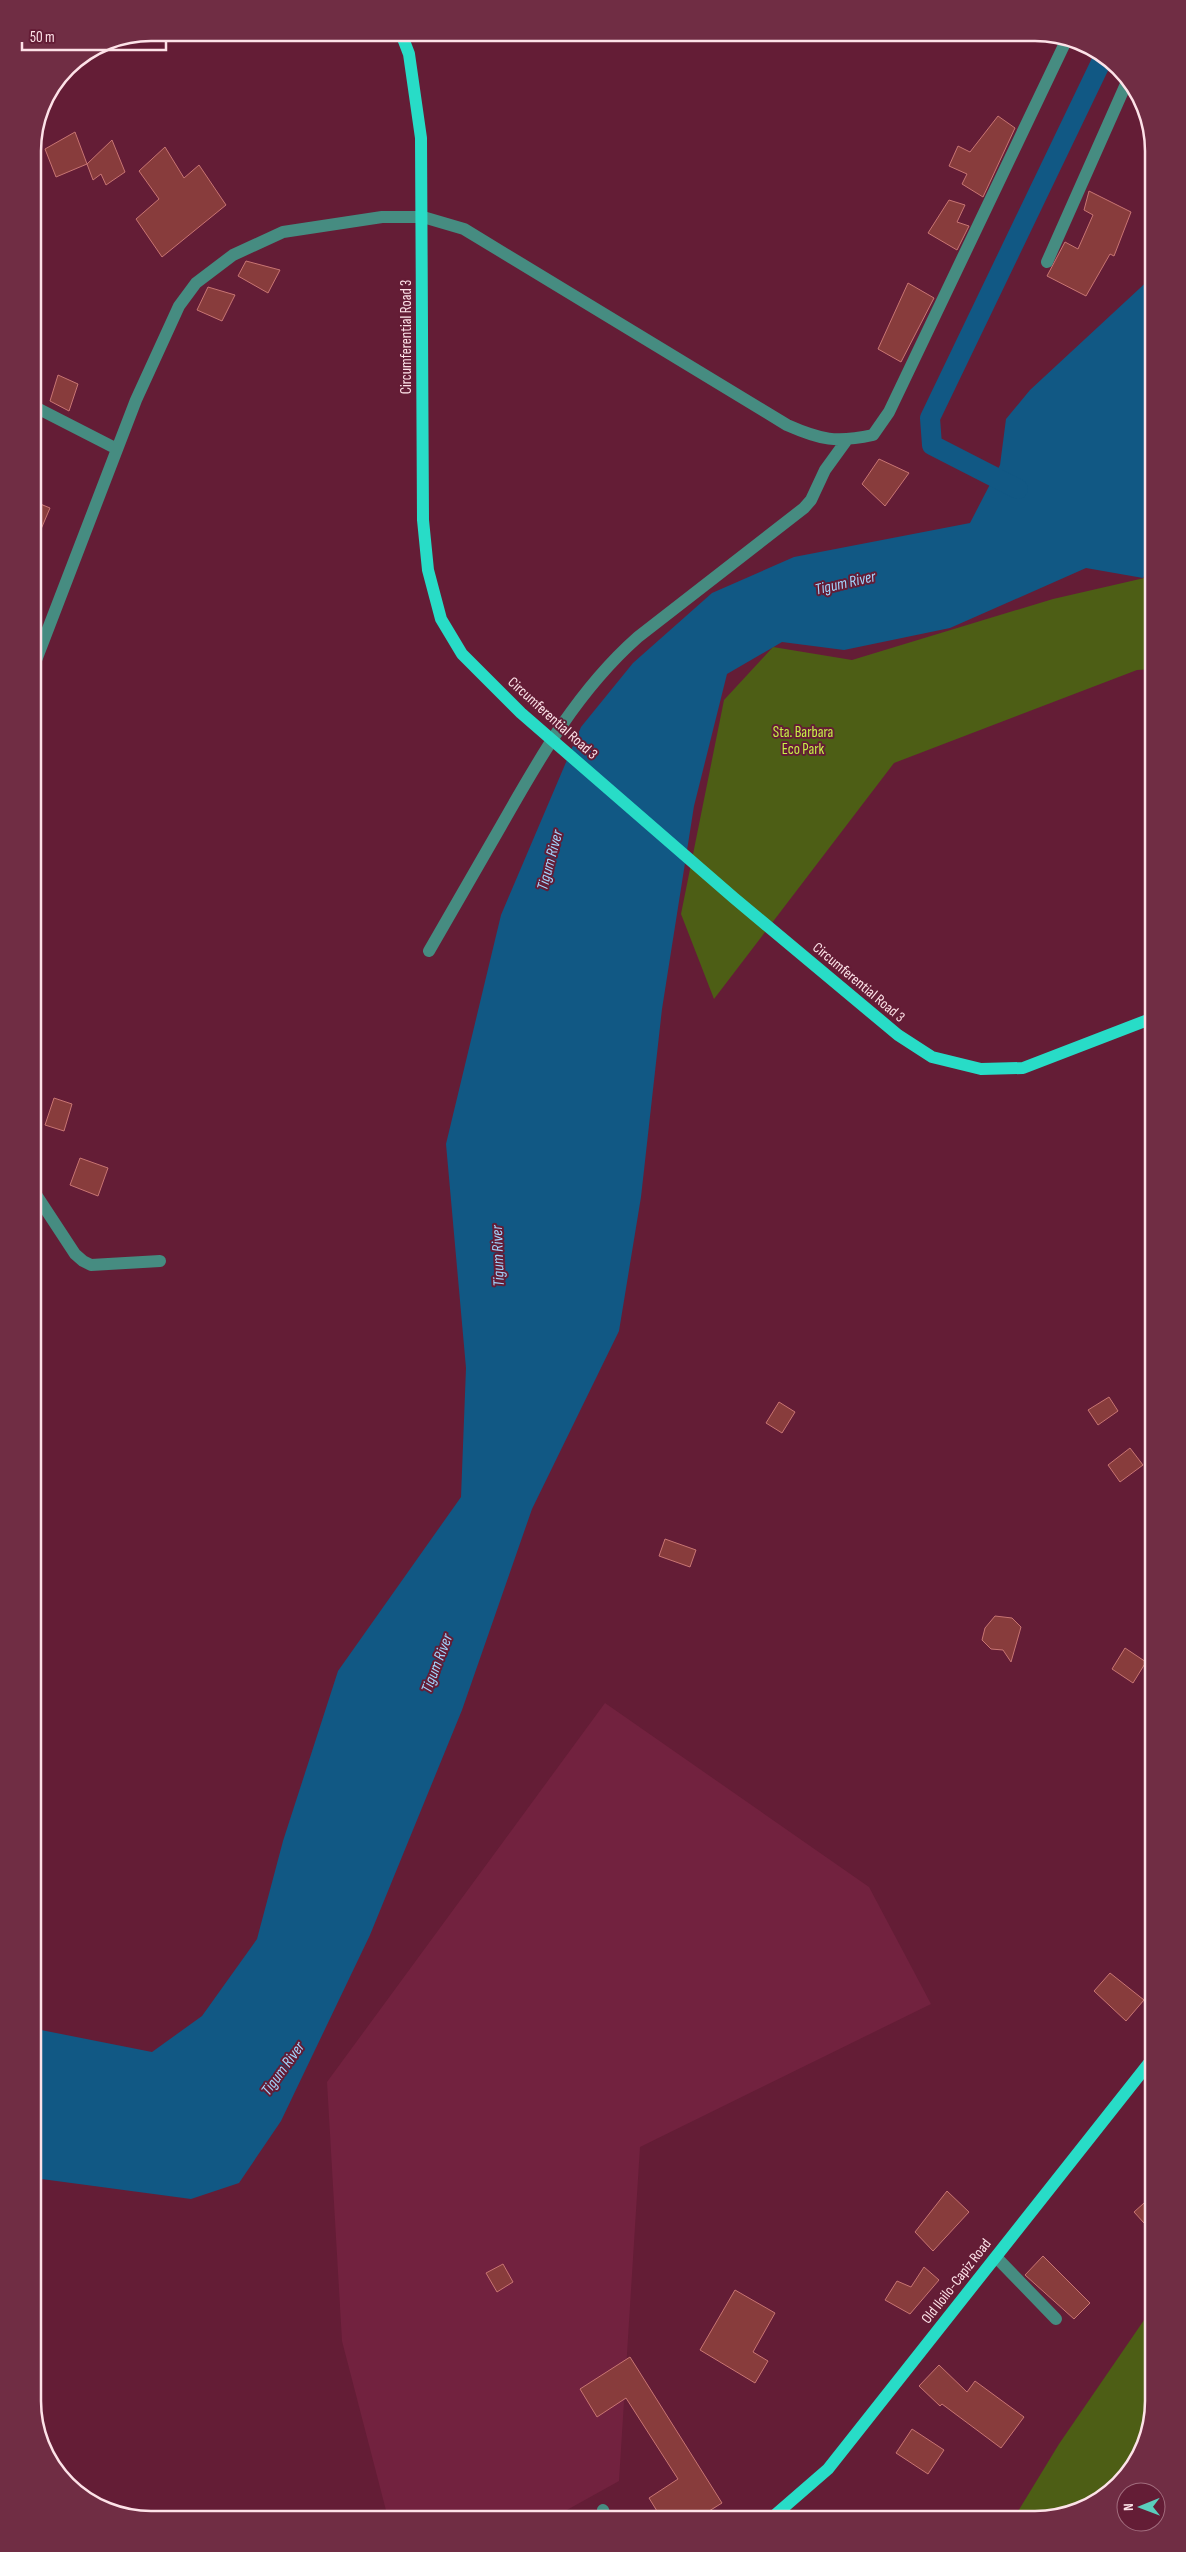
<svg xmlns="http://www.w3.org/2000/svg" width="1186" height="2552" font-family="'Sofia Sans Condensed',sans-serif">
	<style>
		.built { fill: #72223f }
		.green { fill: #4d5e15 }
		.water { fill: #115884 }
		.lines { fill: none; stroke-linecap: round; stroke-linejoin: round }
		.canal { stroke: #115884; stroke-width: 20 }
		.building { fill: #883c3c; stroke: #c87573 }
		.minor { stroke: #468c81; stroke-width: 12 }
		.major { stroke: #28dcc7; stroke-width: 12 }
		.labels { text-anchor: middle; stroke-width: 4; stroke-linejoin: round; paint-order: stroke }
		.street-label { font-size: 15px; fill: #fde2e8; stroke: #641d36 }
		.park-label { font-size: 15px; fill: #c7f047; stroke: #641d36 }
		.water-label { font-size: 16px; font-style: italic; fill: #a2d5fd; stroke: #641d36 }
		.rim { fill: none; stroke: #fde2e8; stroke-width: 2.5 }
	</style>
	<rect width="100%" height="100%" fill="#641d36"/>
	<path class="built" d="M605,1703L869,1887L931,2004L640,2147L619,2481L556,2516L388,2518L342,2341L327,2082Z"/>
	<path class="green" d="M1153,576V669L1137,670L894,763L714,999L681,914L724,700L773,647L852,660L1053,599Z
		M1153,2307V2401L1133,2467L1073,2513H1017L1059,2444Z"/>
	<path class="water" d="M1153,276V559L1143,578L1086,568L950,628L844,650L782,642L727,674L694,806L662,1009L641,1197L619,1331L532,1509L462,1710L370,1935L281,2121L239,2183L191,2199L34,2178L33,2020L41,2030L152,2052L202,2016L257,1939L283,1841L338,1671L461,1497L466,1368L446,1144L501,915L581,727L633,663L712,593L794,557L970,523L1000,465L1006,419L1030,390Z"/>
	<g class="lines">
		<path class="canal" d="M1018,489L932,445L930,418L1104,56"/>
	</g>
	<path class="building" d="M998,116L1015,128L983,197L962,184L967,174L949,166L958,146L970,152Z
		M75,132L87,164L56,177L45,149Z
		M112,140L125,172L106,185L101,174L93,180L87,164Z
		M165,147L184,178L199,165L226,205L162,257L136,219L159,199L139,171Z
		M1089,191L1131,212L1114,256L1110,254L1086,296L1047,276L1065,242L1078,249L1093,215L1084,210Z
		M949,200L965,205L957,222L969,226L957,250L928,233Z
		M246,261L280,270L268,293L238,276Z
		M908,283L934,298L901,362L878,349Z
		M208,287L235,295L222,321L197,310Z
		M58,375L78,384L69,411L50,401Z
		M879,459L909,473L885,506L862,484Z
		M33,501L50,508L33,548Z
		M54,1098L72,1104L64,1131L45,1125Z
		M80,1158L108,1168L98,1196L70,1185Z
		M1109,1397L1118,1411L1098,1425L1088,1410Z
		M779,1402L795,1412L782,1433L766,1423Z
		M1130,1448L1143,1465L1120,1482L1108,1465Z
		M665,1539L696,1550L690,1567L659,1556Z
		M995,1616L1012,1618L1021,1627L1011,1662L1003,1650L991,1649L982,1640L985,1628Z
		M1125,1648L1146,1662L1133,1683L1112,1669Z
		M1110,1973L1144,2000L1126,2021L1094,1991Z
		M947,2191L969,2212L933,2251L915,2232Z
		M1154,2194V2214L1144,2223L1134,2212Z
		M1043,2256L1090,2303L1074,2319L1025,2275Z
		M503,2264L513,2282L497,2292L486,2273Z
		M924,2267L939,2280L910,2314L885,2300L897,2281L911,2287Z
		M735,2290L775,2313L753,2352L768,2361L755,2383L700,2350Z
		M630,2357L722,2503L701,2516H660L649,2498L678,2479L626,2398L597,2417L580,2389Z
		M939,2365L967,2392L975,2381L1024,2417L1001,2448L942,2404L940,2406L919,2386Z
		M912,2429L944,2450L928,2474L896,2453Z"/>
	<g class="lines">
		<path class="minor" d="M1047,262L1126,84
			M33,406L117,449
			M33,668L136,400L179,306L196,283L233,255L283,232L382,217H423L464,229L787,425C821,440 836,443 873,435L889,412L1066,41
			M429,951C453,909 477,868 501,826C540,757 578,690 638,637L804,508L811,500L825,470L846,441
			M33,1190L75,1254L83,1261L91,1265L160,1261
			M996,2257L1056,2319
			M603,2510L605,2516"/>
		<path class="major" d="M401,33L409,54L421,138L423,520L428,570L441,619L462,654L521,713L734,898L898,1035L932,1057L981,1069L1023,1068L1153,1018
			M775,2515L828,2469L1153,2058"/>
	</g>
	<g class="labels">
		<g class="street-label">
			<text transform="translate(406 337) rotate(-90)" y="5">Circumferential Road 3</text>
			<text transform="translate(553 718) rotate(42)" y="5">Circumferential Road 3</text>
			<text transform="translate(859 982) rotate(40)" y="5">Circumferential Road 3</text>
			<text transform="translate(956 2281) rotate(-52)" y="5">Old Iloilo-Capiz Road</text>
		</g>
		<g class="park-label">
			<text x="803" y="737">Sta. Barbara<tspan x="803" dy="17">Eco Park</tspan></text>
		</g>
		<g class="water-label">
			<text transform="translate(845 582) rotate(-13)" y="6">Tigum River</text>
			<text transform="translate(549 860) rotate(-75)" y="6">Tigum River</text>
			<text transform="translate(497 1256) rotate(-92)" y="6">Tigum River</text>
			<text transform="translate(436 1663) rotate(-69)" y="6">Tigum River</text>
			<text transform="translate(282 2068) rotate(-54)" y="6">Tigum River</text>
		</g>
	</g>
	<path d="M0 0H1186V2552H0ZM151 41H1035A110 110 0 0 1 1145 151V2401A110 110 0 0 1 1035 2511H151A110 110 0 0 1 41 2401V151A110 110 0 0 1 151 41Z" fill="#702d44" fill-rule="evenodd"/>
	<path class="rim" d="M151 41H1035A110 110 0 0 1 1145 151V2401A110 110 0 0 1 1035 2511H151A110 110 0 0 1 41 2401V151A110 110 0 0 1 151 41Z"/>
	<g transform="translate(1141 2507) rotate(269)"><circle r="24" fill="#641d36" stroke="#a16c7d"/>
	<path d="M0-4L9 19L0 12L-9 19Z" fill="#5acebd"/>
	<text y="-8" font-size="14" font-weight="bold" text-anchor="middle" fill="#fde2e8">N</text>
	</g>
	<path d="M22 42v8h144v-8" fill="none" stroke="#fde2e8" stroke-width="2.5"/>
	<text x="30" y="42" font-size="15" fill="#fde2e8" stroke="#641d36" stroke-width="4" paint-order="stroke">50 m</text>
</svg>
